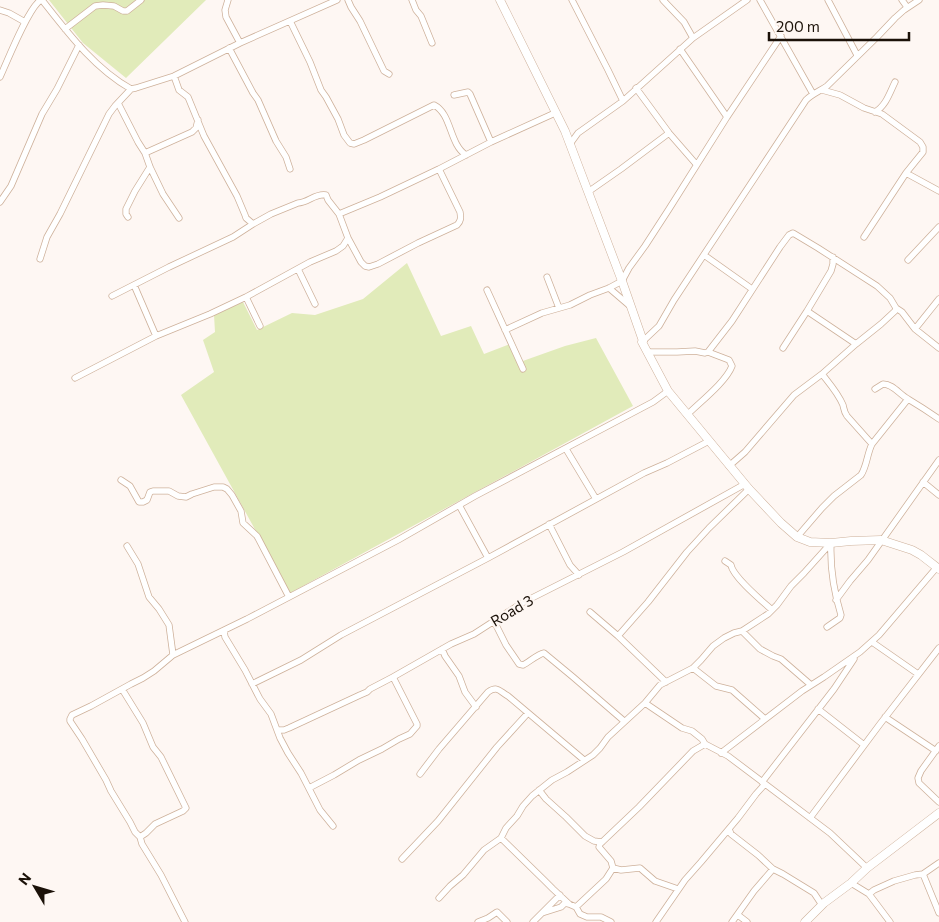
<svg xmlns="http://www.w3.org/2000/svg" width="939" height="922" font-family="Commissioner,sans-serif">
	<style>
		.green { fill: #e1ebba }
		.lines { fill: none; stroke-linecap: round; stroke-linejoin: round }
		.street-casing { stroke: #ceb19b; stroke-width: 7 }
		.secondary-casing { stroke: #ceb19b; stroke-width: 9 }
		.street { stroke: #fff; stroke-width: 5.5 }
		.secondary { stroke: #fff; stroke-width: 8 }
		.labels { text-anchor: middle; stroke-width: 4.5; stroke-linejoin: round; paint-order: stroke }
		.street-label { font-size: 15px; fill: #1b1108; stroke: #fef7f3 }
	</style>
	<rect width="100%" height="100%" fill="#fef7f3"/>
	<path class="green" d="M49,0H206L126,78L83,43Z
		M407,263L441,336L471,326L484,354L510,344L520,362L565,346L596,338L633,406L290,593L181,395L214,372L203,340L215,332L214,315L243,302L257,330L292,313L315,315L363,299Z"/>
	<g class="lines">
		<g class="street-casing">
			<path id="street" d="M42,0C68,33 94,68 131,89L136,88L174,76L240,43L337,0
				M228,0L225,10L226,17L240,43
				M348,0L351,7L360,21L384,71L389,74
				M412,0L416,10L421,16L432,43
				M572,0L608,70L623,101
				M663,0L684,22L693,38
				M760,0L813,94
				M828,0L857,55
				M902,0L907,7
				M0,10L9,13L25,22
				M290,21L310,62L321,90L326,97L338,119L344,135L350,143L354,144L364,140L434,105C452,114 449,144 466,155
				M65,29L95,6L103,5L114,6L123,11H127L141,0
				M229,48L253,93L258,100L276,141L286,157L290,169
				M680,49L727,117
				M174,76L179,90L188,97L204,136L237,196L245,215L246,218L253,224
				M0,77C7,62 29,6 41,0
				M636,88L669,133L696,164
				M822,90L840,95L864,108L882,114L920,142L923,147V152L906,173L864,237
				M454,95L468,92L470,94L491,142
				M118,103L138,142L145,153L150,167L163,194L179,218
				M875,112C886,106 890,92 895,82
				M570,144L578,133L623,101L693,38L747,0
				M145,153L192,132L196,128L198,120
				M906,173L939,191
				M588,192L621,169L669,133
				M0,202L11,186L42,114L57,89L79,45
				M339,214L380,197L439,169L491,142L555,113
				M128,217L126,214V209L135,191L150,167
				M704,255L752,289
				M833,257V264L831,271L807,311L856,344
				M40,259L47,237L60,214L109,114L115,106L131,89
				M908,260L939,227
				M298,269L315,304
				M547,277L559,308
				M134,285L156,336
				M609,288L630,306
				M487,290L523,369
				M112,296L169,267L233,237L253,224L271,214L298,203C308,203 315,193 326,195L328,200L339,214L348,238L361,262L365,266L369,267L378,264L418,243L457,225C461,221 461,218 460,212L439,169
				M246,297L260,326
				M915,329L939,299
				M505,330L542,313L570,305L590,295L609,288L622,281L629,268L645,246L669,209L727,117L781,36
				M642,342L659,326L674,300L806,100C812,94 820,91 827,86L877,37L895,18L904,10L919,0
				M783,348L807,311
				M648,352H677L695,351L705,353L708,352L729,360L732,366C726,382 700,402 688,414
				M708,352L732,321L780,247L789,235L793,233L818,248L877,286L890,298L896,308L902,312L915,329L939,348
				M822,374C829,383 838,393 843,405C844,409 844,412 847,416L872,444
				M75,378L156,336L210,314L246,297L310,262L336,251L343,246L348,238
				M875,389L883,384C893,384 899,394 908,399C918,405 929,412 939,419
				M566,449L596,499
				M729,466L745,452L794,395L822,374L856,344L881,324L895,311L896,308
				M121,480L130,486L139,502H143L147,500L150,492L153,491H169L178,496L186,497L192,494L214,487H223L227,489L232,495L241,511L243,523L257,536L289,597
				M923,482L939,495
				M459,505L488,558
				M549,524L570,565L579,575
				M797,537L822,508L834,496L861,475C867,466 867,454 872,444L908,399
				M127,546L138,564L149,597L159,609L169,625L173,655
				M725,561L731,565C733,577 762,601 772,610
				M836,600L850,581L868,560L939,460
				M590,612L618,636L666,682
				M494,621L506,645L519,664L523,665C529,662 538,654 544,653L573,677L624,721
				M827,627L840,618L841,615C834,592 830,567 831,543
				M224,631L225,637L245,670L260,699L271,714L280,738L288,753L301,773L320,810L333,826
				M742,631L760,649L773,656L781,659L811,685
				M618,636L648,602L687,552L709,528L749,489
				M872,642L918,674
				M442,649L445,656L459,676L465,692L476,707
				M693,668L716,686L732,690L765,719
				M252,684L301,660L341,635L488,558L644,473L667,463L709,441
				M122,689L143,723L153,747L161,757L186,808L183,811L155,824L146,833L140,837
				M645,703L682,728L692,731L702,739L705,744
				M818,709L864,745
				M885,717L936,751
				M278,730H284L289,728L360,695L367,692L370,689L393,677L451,644L474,634L522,603L623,552L745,484
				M939,746L921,771L918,778L919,783L939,802
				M721,753L802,691L824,677L860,652L879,635L937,567
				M420,774L439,749L488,692C498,685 500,692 508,696L584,760
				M762,782L834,689L854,659
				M309,788L334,775L359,760L382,749L399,739L410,734L417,726V724L393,677
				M539,790L546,799L566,817L585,836L594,841L602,842
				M810,818L880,724L939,648
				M729,829L731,834L758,855L773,869L783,874L814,893L822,905
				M501,838L544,880L553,889L569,904L576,907L580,914L587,917H601L611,922
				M402,859L438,821L497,747L528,713
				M613,868L621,870L640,868L655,881L678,889
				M923,874L939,913
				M851,883L869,894L890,922
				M869,894L874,890L894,881L915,875L923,874L939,863
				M439,898L450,886L463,875L484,850L501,838L506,828L517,816L523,806L532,796L552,780L567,772L593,755L600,748L608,737L645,703L660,685L693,668L701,660L713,646L724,638L734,633L742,631L768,614L777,605L791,586L804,573L831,543
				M576,907L606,879L613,868L611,861L599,847L600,844L639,807L693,751L705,744L728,756L830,833L867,868
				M542,913L561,907L565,903L569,904
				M738,915L747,922
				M185,922L161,875L142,844L140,837L135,832L130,822L111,791L106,780L82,739L70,721V719L72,715L91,706L131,684L143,678L154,671L173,655L247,619L398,540L475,496L653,402L668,391
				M478,922L488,918L497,912L507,922
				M533,922L560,895
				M656,922L685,880L701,862L738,818L756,794L765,784
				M732,922L754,891L773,869"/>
		</g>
		<g class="secondary-casing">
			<path id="secondary" d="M500,0L565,131L622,281L643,341L642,342L668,391L749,489L781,523L797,537L810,542L831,543L851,541L881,540L912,550L921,555L939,569
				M805,922L824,903L851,883L867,868L939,813"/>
		</g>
		<use href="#street" class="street"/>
		<use href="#secondary" class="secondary"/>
	</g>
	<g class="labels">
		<g class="street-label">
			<text transform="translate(512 611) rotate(-31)" y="5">Road 3</text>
		</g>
	</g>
	<g transform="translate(35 887) rotate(308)" stroke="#fef7f3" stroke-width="4" paint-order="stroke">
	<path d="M0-4L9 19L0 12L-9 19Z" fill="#1b1108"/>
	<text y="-8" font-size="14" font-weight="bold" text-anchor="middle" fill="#1b1108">N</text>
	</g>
	<path d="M769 32v8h140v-8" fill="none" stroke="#1b1108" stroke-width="2.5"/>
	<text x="776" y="32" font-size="15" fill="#1b1108" stroke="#fef7f3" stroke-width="4" paint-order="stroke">200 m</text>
</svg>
